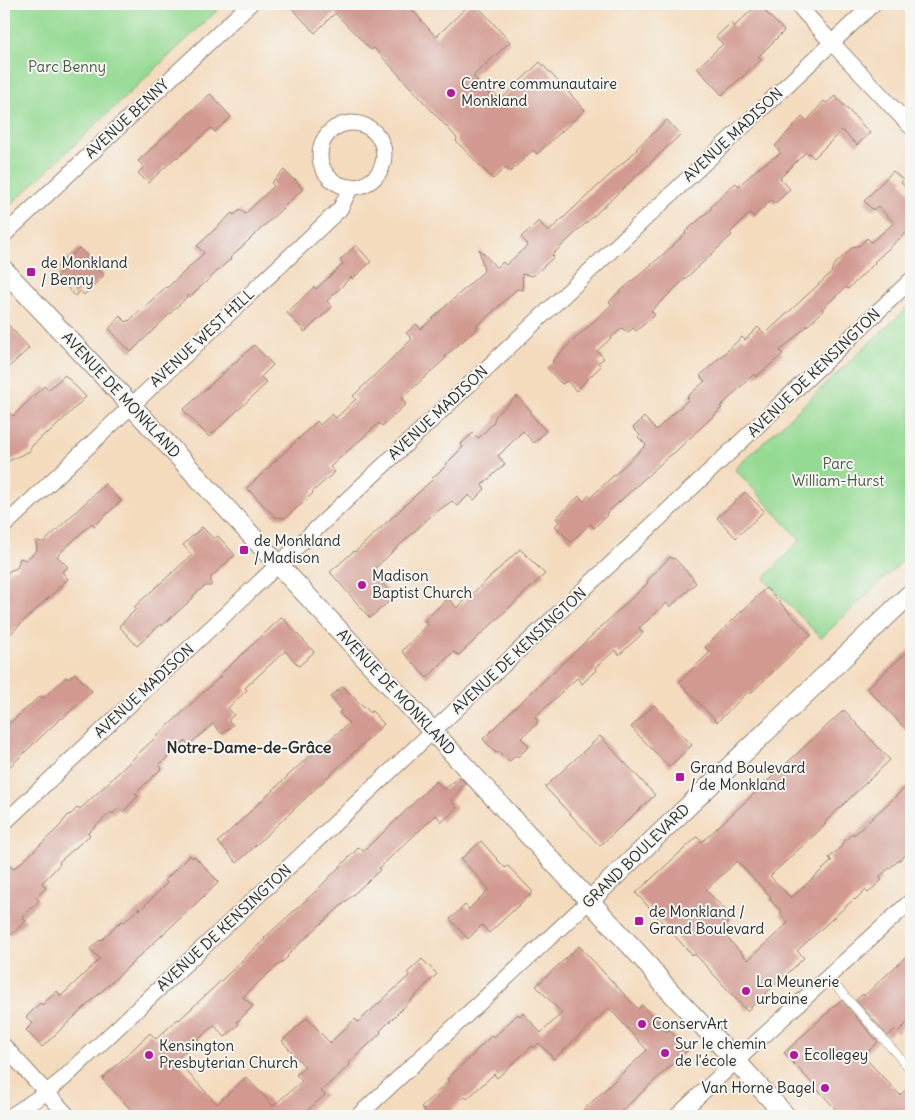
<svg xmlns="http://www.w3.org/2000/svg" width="915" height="1120" font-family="Delius,sans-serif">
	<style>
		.green { fill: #94da93; stroke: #60825f }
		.building { fill: #d19990; fill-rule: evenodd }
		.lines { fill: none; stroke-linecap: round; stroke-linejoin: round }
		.service-casing { stroke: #908374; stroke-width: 9 }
		.minor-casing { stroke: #908374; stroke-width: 17 }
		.tertiary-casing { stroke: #908374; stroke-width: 21 }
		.service { stroke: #fff; stroke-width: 8 }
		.minor { stroke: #fff; stroke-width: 15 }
		.tertiary { stroke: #fff; stroke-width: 19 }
		.poi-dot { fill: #b5179e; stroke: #f6f6f2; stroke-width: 2 }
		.labels { text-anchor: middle; stroke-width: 4; stroke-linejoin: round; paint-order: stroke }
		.park-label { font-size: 15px; fill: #455745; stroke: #f6f6f2 }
		.poi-label { font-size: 15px; fill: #2b2b2b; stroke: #f6f6f2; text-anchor: start }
		.street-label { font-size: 15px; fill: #2b2b2b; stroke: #f6f6f2 }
		.neighbourhood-label { font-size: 16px; font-weight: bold; fill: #2b2b2b; stroke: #f6f6f2 }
	</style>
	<rect width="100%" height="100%" fill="#f6f6f2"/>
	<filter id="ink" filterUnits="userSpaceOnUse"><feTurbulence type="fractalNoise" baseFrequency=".02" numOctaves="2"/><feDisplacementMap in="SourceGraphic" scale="10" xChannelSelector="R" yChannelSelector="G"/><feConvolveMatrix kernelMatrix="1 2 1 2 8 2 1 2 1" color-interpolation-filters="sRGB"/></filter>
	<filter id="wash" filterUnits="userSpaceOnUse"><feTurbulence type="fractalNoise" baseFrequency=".0096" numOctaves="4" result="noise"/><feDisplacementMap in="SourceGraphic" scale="20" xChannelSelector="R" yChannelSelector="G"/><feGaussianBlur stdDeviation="1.12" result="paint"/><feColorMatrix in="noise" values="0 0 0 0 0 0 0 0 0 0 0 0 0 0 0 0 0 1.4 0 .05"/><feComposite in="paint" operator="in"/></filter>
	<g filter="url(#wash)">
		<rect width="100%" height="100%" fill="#f4dbbe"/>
		<path class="green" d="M4,4H224L4,211Z
			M911,304V553L821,638L764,579L800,540L735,469Z"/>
		<g id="blocks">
			<path class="building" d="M288,4H407L436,37L470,4H476L510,42L473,76L497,103L540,62L585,110L537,154L533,150L510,172L506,167L493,179L456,141L457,138L374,48L371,50L335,13L315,33Z
				M758,4L784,31L758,57L761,60L722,95L697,68L723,44L716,37L731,23L734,27Z
				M210,94L231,117L215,132L211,128L203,135L177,158L176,157L148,183L138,173L144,167L138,161Z
				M835,96L870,133L857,145L842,130L814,158L809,153L808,154L806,152L780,178L790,189L775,204L771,200L754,217L750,213L730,233L732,235L651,311L655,315L636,331L633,328L627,333L622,328L597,351L604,358L598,363L601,366L576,391L567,381L562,384L547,368L554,362L552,361L612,304L609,302L616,295L659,258L686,233L685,232L712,208L711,207L726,191L736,183L739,186L757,169L781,153L775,146L802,117L807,121L824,101L827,103Z
				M667,120L680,135L552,255L554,257L533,276L522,274L523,290L517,289L485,319L476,326L478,328L445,356L446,358L402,398V400L406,404L382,426L379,423L330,467L335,472L312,492L313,493L305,501L285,518L275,517L247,488L317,421L320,425L332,414L336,418L356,399L353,396L412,339L406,333L416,324L421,329L484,271L479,249L497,268L503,262L506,265L528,245L521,237L539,221L548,232L637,150L636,149Z
				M284,170L294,180L295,179L303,189L230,258L231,259L224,265L190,297L189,295L131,352L109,329L120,316L126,322L128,320L129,321L166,287L167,288L204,253L197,246L232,213L234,215L240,210L245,214L274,186L271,183Z
				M893,171L903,180L901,182L911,194V228L874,262L875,263L848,289L846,287L822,309L823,310L821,313L780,351L783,354L756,377L754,374L720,407L722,408L674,453L668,457L606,514L607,515L594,528L590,524L571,542L555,526L559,522L556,518L579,496L584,501L589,495L591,497L646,445L638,437L640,435L633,428L644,417L656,430L689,399L687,397L705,381L700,376L742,337L745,340L758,327L765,334L832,272L831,271L833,268L832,267L854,246L855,247L858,245L859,246L867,238L871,242L894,223L878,206L873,210L864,201Z
				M356,245L371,262L352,279L351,277L327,301L332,307L305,332L287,313L314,287L316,289L343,264L340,260Z
				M79,248L99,267L98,269L104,275L84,295L80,291L75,296L57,276L62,271L59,268Z
				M4,320L29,348L4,372Z
				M254,345L273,365L261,377L267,383L209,437L183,410Z
				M65,375L86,397L48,434L47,432L31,447L30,451L4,463V439L9,433L4,427V407L13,416L43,387L45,386L48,390Z
				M517,396L531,411V414L546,431L534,443L523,431L498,456L505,464L482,485L485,489L474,500L469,495L457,506L452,501L432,515L372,571L394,597L370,618L330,572L354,551L355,552L432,480L431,479L447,465L446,464L463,447L461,444L473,433L478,438L480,437L493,423L496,415Z
				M105,484L121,501L94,526L92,523L57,556L68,567L62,572L68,579L4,640V581L9,571L17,568L20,558L26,560L37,550L36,541L44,542Z
				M745,492L764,511L736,538L717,518Z
				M202,527L214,539L218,536L235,555L211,577V586H205L193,596V598L162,626L161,624L137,646L119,626L136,609L134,607L192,555L183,545Z
				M520,549L545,574L459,655L453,652L427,678L402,651L428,624L424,621L448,598L457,608Z
				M670,557L673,559L674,558L693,578V579L696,583L670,607L667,603L639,628L643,633L619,655L615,650L595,668L596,670L582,684L577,678L535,717L538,721L536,723L537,724L521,738L529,746L518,757L516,755L509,762L498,751L496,753L483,739L504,718L648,583L647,581Z
				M766,588L811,635L750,694L748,692L717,722L679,682L710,652L705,647Z
				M282,617L314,652L299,666L285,651L245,688L247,690L228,708L234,715L228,720L233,725L222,734L213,724L189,745L185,741L159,765L162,768L135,794L138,796L123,812L118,808L113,814L111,812L88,833L90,835L59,862L60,864L42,883L46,888L36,897L39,901L22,917L26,921L11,935L4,928V859L13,869L22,862L59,827L69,814L70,815L78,807L80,809L108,783L138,754L222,675L221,674Z
				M911,648V735L867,688Z
				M75,673L92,691L62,719L61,718L4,772V719L10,723L40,696L43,698L66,677L68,679Z
				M343,686L364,708L365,707L370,713L372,711L384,724L237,863L218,842L309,756L310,757L349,723L339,713L342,710L330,697Z
				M654,705L692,745L669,767L631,727Z
				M844,710L890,760L824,823L826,824L770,876L791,898L832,861L829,858L843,845L841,844L853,833L854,835L911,782V847L909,849L910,851L879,877L882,880L868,893L865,890L855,900L854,899L797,951L804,958L747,1011L695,954L693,956L636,893L697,837L702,842ZM737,861L771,897L769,899L782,912L780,914L788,923L748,960L720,930L733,918L706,890Z
				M600,736L655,795L600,846L545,787Z
				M459,777L465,783L451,801L457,808L442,822L436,815L379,868L380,870L296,947L287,956L288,957L270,972L243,997L253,1006L237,1022L239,1024L225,1037L214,1025L176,1060L217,1104L246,1077L273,1106L302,1081L296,1075L305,1067L282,1041L307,1018L330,1043L355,1019L358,1022L410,975L407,973L422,959L437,974L380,1031L381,1033L349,1063L350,1065L321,1091L325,1095L301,1116H137L102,1079L150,1033L156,1039L178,1019L179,1020L242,961V960L265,939L264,938L315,892L359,847L363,851L386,830L436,781L444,790Z
				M481,841L505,868L508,866L533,892L489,933L482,925L468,939L450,919L465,905L469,909L489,889L461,859Z
				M190,855L192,858L194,856L218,881V883L42,1047L26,1030L33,1023L26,1017L40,1003L42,1005L57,991L61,996L100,959L90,949L101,939L102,940L118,923L119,924L122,921L124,922L139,908L140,910L167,883L165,880Z
				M579,946L638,1009L642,1005L667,1032L669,1030L688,1050L616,1116H577L647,1050L609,1008L554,1059L539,1043L534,1048L532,1046L497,1078L494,1074L467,1099L465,1097L445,1116H429L421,1107L449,1081L447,1079L474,1054V1053L492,1035L494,1037L518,1014L520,1016L523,1013L541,1033L562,1013L536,986Z
				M911,952V1019L897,1033L894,1030L888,1036L856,1000L863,994L864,996L880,981Z
				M841,1000L878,1042L863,1056L900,1095L911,1085V1116H842L784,1053Z"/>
		</g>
	</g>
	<g filter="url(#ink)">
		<use href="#blocks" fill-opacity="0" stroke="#908374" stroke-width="1"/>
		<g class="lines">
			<g class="service-casing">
				<path id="service" d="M828,977L911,1070"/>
			</g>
			<g class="minor-casing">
				<path id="minor" d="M797,4L831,42L911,127
					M320 155a32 32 0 1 1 64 0a32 32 0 1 1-64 0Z
					M4,235L250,4
					M4,526L340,209L351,187
					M4,823L873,4
					M4,1046L68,1116
					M11,1116L47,1092L63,1079L731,451L911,280
					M358,1116L589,901
					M677,1116L736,1061L911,901"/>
			</g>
			<g class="tertiary-casing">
				<path id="tertiary" d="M4,270L142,417L643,959L665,986L736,1061L786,1116
					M589,901L911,593"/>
			</g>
			<use href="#service" class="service"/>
			<use href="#minor" class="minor"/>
			<use href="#tertiary" class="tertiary"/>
		</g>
	</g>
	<g class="poi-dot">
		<circle cx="451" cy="93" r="5"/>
		<rect x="26" y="267" width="10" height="10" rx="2.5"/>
		<rect x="239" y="545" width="10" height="10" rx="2.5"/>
		<circle cx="362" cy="585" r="5"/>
		<rect x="675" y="772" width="10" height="10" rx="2.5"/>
		<rect x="634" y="916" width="10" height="10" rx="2.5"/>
		<circle cx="746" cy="991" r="5"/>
		<circle cx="642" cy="1024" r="5"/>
		<circle cx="665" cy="1053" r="5"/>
		<circle cx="149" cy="1055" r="5"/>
		<circle cx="794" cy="1055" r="5"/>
		<circle cx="825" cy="1088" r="5"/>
	</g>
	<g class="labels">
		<g class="park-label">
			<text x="67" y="72">Parc Benny</text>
			<text x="838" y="469">Parc<tspan x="838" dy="17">William-Hurst</tspan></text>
		</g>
		<g class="poi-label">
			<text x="461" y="89">Centre communautaire<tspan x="461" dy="17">Monkland</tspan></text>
			<text x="41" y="268">de Monkland<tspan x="41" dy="17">/ Benny</tspan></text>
			<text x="254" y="546">de Monkland<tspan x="254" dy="17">/ Madison</tspan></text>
			<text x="372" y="581">Madison<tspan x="372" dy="17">Baptist Church</tspan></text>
			<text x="690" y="773">Grand Boulevard<tspan x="690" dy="17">/ de Monkland</tspan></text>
			<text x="649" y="917">de Monkland /<tspan x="649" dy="17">Grand Boulevard</tspan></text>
			<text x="756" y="987">La Meunerie<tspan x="756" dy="17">urbaine</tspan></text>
			<text x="652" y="1029">ConservArt</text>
			<text x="675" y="1049">Sur le chemin<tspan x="675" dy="17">de l'école</tspan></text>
			<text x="159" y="1051">Kensington<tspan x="159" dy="17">Presbyterian Church</tspan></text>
			<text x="804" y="1060">Ecollegey</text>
			<text x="815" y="1093" text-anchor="end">Van Horne Bagel</text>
		</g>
		<g class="street-label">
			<text transform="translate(127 119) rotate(-43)" y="5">AVENUE BENNY</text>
			<text transform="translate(733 135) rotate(-43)" y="5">AVENUE MADISON</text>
			<text transform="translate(202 338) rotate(-43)" y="5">AVENUE WEST HILL</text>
			<text transform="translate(814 373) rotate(-44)" y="5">AVENUE DE KENSINGTON</text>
			<text transform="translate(121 395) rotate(47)" y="5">AVENUE DE MONKLAND</text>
			<text transform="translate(438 413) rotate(-43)" y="5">AVENUE MADISON</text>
			<text transform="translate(519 651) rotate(-43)" y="5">AVENUE DE KENSINGTON</text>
			<text transform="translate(144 691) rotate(-43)" y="5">AVENUE MADISON</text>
			<text transform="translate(396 692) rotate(47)" y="5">AVENUE DE MONKLAND</text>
			<text transform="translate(636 856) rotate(-44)" y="5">GRAND BOULEVARD</text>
			<text transform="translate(224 928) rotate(-43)" y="5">AVENUE DE KENSINGTON</text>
		</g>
		<g class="neighbourhood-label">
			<text x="249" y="753">Notre-Dame-de-Grâce</text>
		</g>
	</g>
	<rect width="915" height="1120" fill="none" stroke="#f6f6f2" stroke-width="20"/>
</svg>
